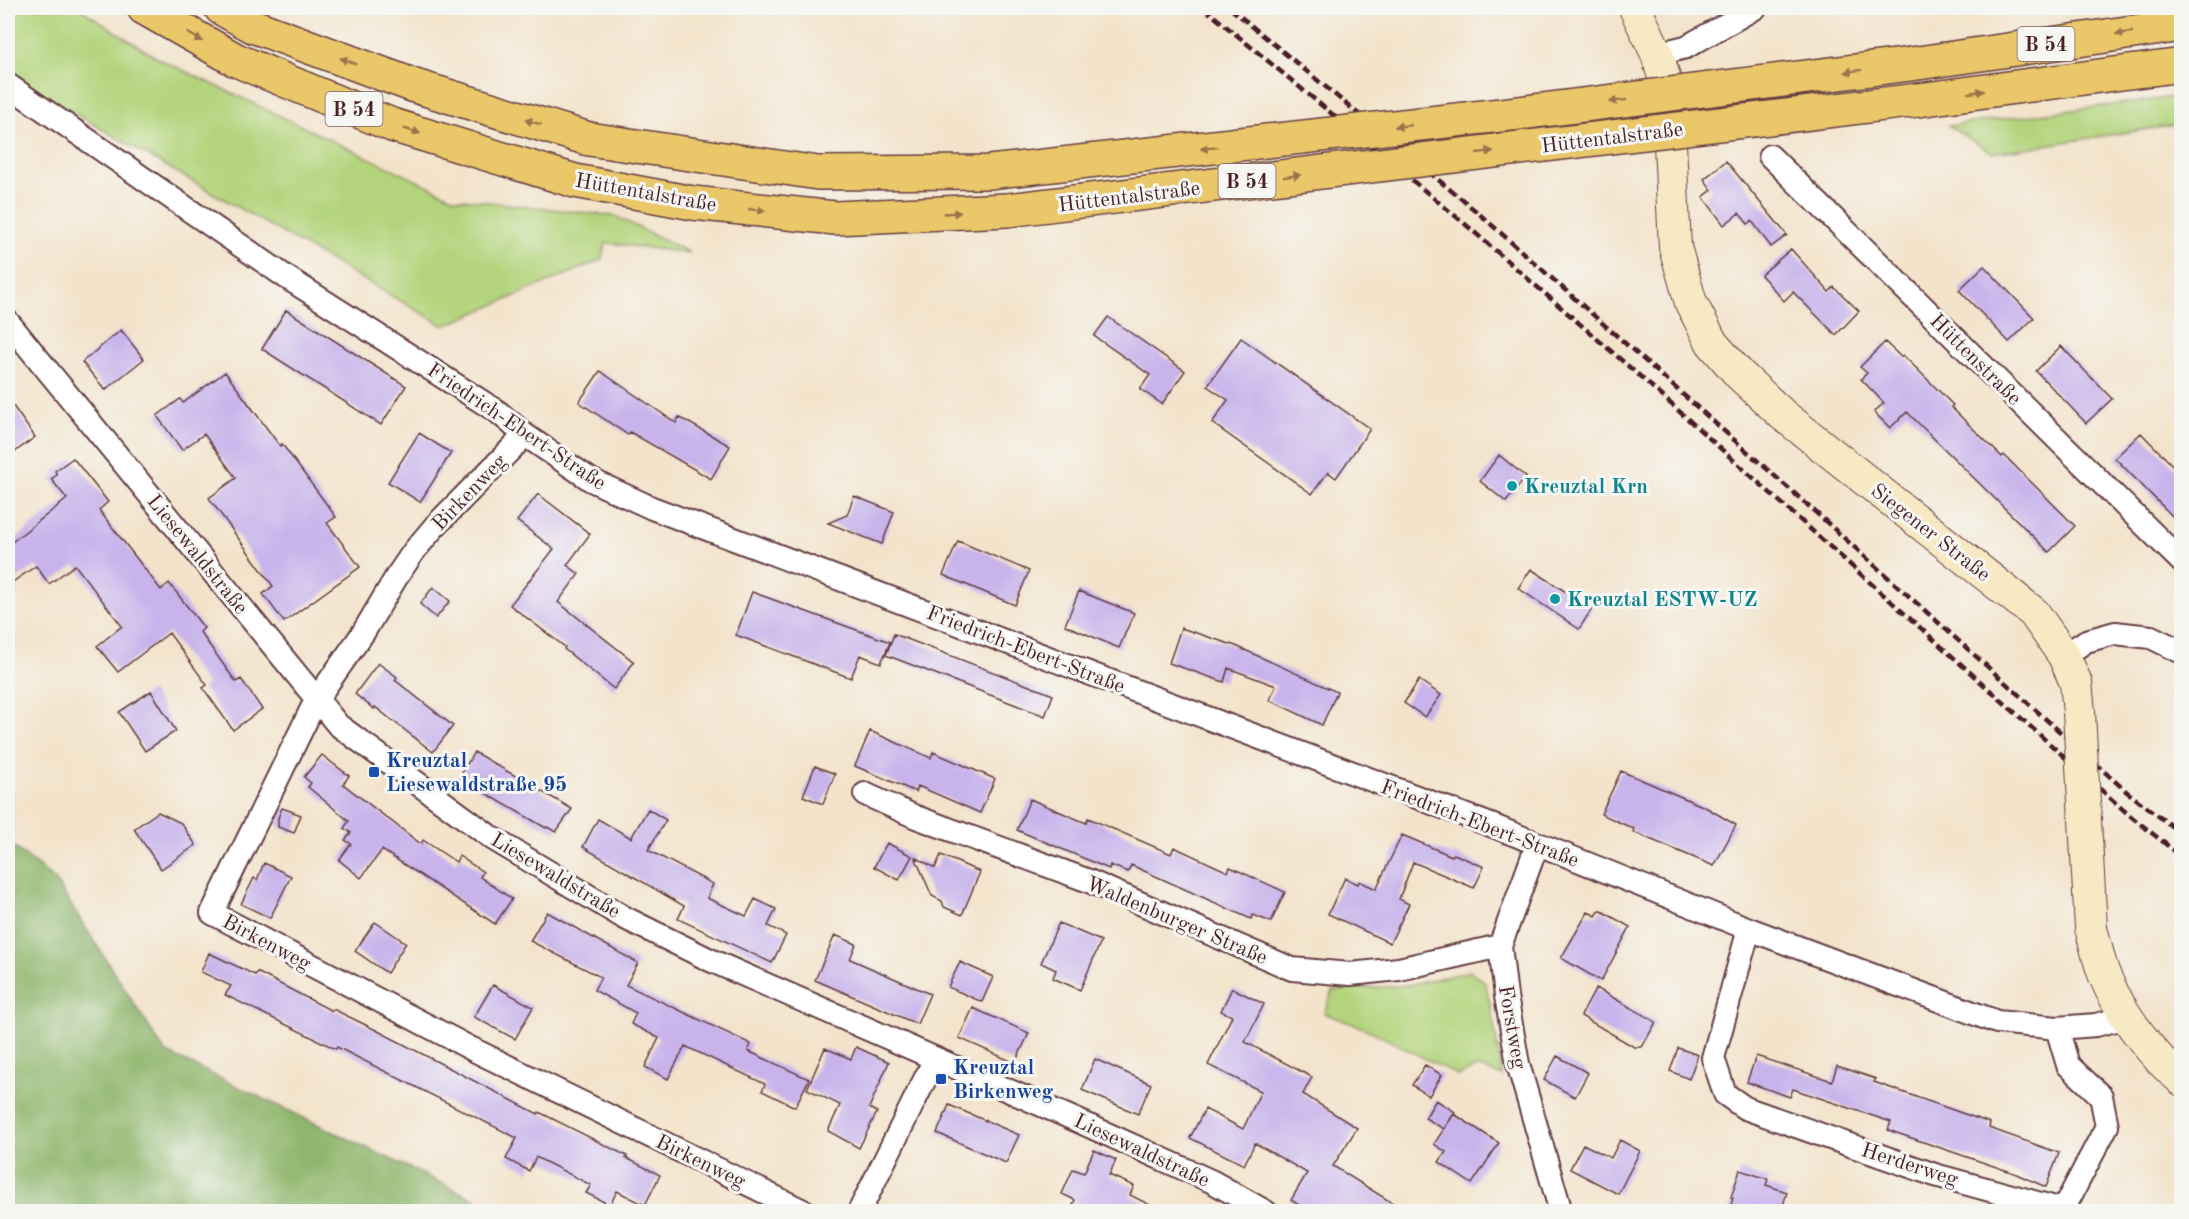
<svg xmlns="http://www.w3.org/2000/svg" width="2189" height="1219" font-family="'Old Standard TT',serif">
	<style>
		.green { fill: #b3d47c; stroke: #7e7a54; stroke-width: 1.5 }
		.forest { fill: #8eb66c; stroke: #6c6a4c; stroke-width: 1.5 }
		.building { fill: #c8b3eb }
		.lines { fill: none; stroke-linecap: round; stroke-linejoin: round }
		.minor-casing { stroke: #633c43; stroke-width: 26 }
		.secondary-casing { stroke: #633c43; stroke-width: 34 }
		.trunk-casing { stroke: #633c43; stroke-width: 36 }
		.minor { stroke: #fff; stroke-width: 22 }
		.secondary { stroke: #f7e9c3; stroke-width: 32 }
		.trunk { stroke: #eac769; stroke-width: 33 }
		.rail { stroke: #4a1f2b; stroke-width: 4.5; stroke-dasharray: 9 4.5; stroke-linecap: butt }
		.secondary-bridge-casing { stroke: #633c43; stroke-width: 34; stroke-linecap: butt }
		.trunk-bridge-casing { stroke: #633c43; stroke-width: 36; stroke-linecap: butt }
		.secondary-bridge { stroke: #f7e9c3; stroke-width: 32 }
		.trunk-bridge { stroke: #eac769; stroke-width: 33 }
		.oneway { fill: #9a734a }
		.culture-dot { fill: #0f9aa8; stroke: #f6f6f2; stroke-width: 2 }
		.transit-dot { fill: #1a4fb4; stroke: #f6f6f2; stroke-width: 2 }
		.labels { text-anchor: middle; stroke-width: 6; stroke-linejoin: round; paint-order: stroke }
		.shield { fill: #f6f6f2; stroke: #7e6067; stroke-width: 1.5 }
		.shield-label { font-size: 20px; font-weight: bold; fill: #4a1f2b }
		.street-label { font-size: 21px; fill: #4a1f2b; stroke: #f6f6f2 }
		.culture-label { font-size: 21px; font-weight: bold; fill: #0d838f; stroke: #f6f6f2; text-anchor: start }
		.transit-label { font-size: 21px; font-weight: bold; fill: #164399; stroke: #f6f6f2; text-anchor: start }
	</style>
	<rect width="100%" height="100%" fill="#f6f6f2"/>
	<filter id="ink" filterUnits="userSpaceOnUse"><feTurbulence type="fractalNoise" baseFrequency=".0167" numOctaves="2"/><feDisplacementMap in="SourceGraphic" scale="12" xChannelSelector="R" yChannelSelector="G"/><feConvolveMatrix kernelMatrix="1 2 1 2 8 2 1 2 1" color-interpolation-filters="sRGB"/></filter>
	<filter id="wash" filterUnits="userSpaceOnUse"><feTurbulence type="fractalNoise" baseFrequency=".008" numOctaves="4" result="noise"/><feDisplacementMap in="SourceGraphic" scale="24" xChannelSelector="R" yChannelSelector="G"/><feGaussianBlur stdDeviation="1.35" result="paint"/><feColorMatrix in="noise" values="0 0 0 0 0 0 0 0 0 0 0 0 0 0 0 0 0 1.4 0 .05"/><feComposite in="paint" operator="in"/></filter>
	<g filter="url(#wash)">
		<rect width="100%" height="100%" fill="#f3e3cb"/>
		<path class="green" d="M8,8H79L157,58L454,198L615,216L690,253L606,243L601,260L444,326L8,75Z
			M2181,96V124L1993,153L1948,126Z
			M1470,971L1485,982L1493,1018L1502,1076L1477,1067L1459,1076L1371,1031L1324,1013L1333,991L1409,985Z"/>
		<path class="forest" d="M8,842L55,880L165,1052L500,1211H8Z"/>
		<g id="blocks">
			<path class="building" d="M1726,161L1787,235L1771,247L1752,221L1748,224L1739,213L1724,225L1703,197L1712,190L1704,179Z
				M1791,249L1829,292L1834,287L1859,311L1836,335L1793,292L1784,301L1761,275Z
				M1984,266L2034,318L2009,342L1959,290Z
				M286,310L406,386L381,425L262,349Z
				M1108,317L1185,371L1162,404L1140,389L1150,375L1094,336Z
				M121,330L144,359L105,390L82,362Z
				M1241,338L1370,429L1336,478L1328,472L1312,494L1212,423L1228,400L1207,386Z
				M1885,342L1901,357L1903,355L1953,405L1951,407L2002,457L2004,455L2075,526L2049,552L1907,412L1890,428L1874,412L1884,403L1861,379L1867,373L1860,367Z
				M2061,346L2112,399L2086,423L2036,371Z
				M600,371L676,423L679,417L730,446L711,479L630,432L628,435L579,402Z
				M225,372L280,446L282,444L336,517L327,523L360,567L284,622L263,594L273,586L209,498L236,478L204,434L182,450L157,416L180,399L183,403Z
				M8,399L35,437L8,457Z
				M419,433L451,453L420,502L388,482Z
				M2141,433L2181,474V525L2115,458Z
				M1499,455L1526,477L1506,502L1480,481Z
				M73,458L108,502L99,510L161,590L169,583L204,628L200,632L236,682L241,679L262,709L233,730L203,688L207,685L169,633L118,672L97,646L122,626L75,565L49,584L36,566L8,585V545L67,499L51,479L57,475L55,471Z
				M538,494L590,534L567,565L579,574L558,602L634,662L614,689L564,649L565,647L510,605L554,549L517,521Z
				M854,496L894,512L882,544L828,523L847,515Z
				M958,541L1029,571L1015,605L943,575Z
				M1531,569L1592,609L1579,629L1518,588Z
				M433,587L450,601L436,618L420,604Z
				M1079,591L1134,613L1119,648L1065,625Z
				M752,592L890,642L881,663L860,655L851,678L736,635Z
				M1181,628L1236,646L1337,692L1322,725L1269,700L1276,686L1228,668L1224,682L1169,663Z
				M894,634L1053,695L1045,716L886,655Z
				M378,663L397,677L395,680L453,726L433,752L375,707L374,709L355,694Z
				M1419,680L1441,695L1425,717L1404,703Z
				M151,691L176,731L145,751L119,712Z
				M870,731L931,758L933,752L995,779L980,813L918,786L916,792L855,766Z
				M474,752L572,809L556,832L547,827L546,828L459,778Z
				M322,755L349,776L343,784L421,844L423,840L456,862L459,856L483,872L480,877L512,899L495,924L382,850L361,878L339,860L351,844L345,840L351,833L344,828L349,821L308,787L311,783L304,777Z
				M815,766L835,774L823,804L803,796Z
				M1621,771L1707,808L1736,825L1714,866L1633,832L1634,829L1601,814Z
				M1030,799L1086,823L1088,818L1171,854L1174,847L1228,872L1230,867L1285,892L1271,922L1253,915L1251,919L1131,865L1128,872L1110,865L1109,869L1017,830Z
				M282,808L301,815L294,833L278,827V818Z
				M648,809L666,820L648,850L713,884L707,898L746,916L755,899L776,909L768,926L786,935L772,963L678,919L684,906L583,847L598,819L631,838Z
				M158,812L181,823L196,845L161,869L134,829Z
				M1402,835L1452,856L1454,854L1484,867L1474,888L1413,862L1399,899L1409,904L1390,943L1328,914L1345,878L1358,884L1359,881L1376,889Z
				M887,843L912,856L899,880L874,867Z
				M941,855L980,872L962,915L944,907L942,901L932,896L915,857L935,868Z
				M264,863L291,876L270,918L241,904L254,878L257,880Z
				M1600,910L1630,927L1601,981L1561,958L1588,912L1596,916Z
				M547,912L638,963L626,985L751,1044L748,1051L809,1079L795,1107L762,1091L765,1084L685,1046L668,1079L645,1067L659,1038L631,1024L636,1013L594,990L601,977L530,941Z
				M375,922L406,943L387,973L355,951Z
				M1059,923L1101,941L1080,990L1053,978L1056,970L1041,963Z
				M835,935L856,944L850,959L930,994L917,1024L815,980Z
				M209,953L255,975L257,972L332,1011L333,1009L378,1031L538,1114L539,1112L627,1156L626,1158L660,1175L645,1205L617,1191L610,1205L586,1193L591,1185L536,1157L529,1171L506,1159L517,1138L337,1047L336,1049L225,995L231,986L201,972Z
				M960,962L993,977L982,1002L948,987Z
				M493,985L533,1007L515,1039L474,1017Z
				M1232,988L1264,1004L1245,1042L1312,1077L1303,1094L1357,1128L1333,1166L1407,1212H1310L1291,1200L1307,1173L1255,1143L1244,1165L1190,1138L1205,1109L1243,1129L1261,1091L1208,1065L1232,1016L1221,1011Z
				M1596,988L1656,1022L1642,1047H1634L1581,1016Z
				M973,1008L1029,1033L1015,1063L959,1038Z
				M856,1047L889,1062L869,1108L877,1112L859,1148L828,1131L840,1105L807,1089L825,1048L851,1059Z
				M1678,1048L1698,1055L1689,1079L1670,1071Z
				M1557,1056L1588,1073L1575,1097L1544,1080Z
				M1756,1056L1832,1081L1837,1066L1876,1079L1874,1082L1990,1123L1989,1128L2059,1153L2046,1187L2014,1173L1888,1130L1891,1122L1793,1089L1790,1097L1747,1082Z
				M1095,1059L1151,1084L1138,1114L1082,1090Z
				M1425,1065L1442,1075L1429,1096L1412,1085Z
				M1436,1100L1455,1112L1444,1129L1425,1118Z
				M949,1105L1019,1135L1006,1163L937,1133Z
				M1454,1114L1499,1143L1472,1184L1439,1162L1446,1152L1434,1144Z
				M1620,1140L1640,1151L1618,1194L1570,1169L1583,1144L1611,1158Z
				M1094,1150L1116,1160L1109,1175L1134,1186L1130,1195L1164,1212H1070L1075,1200L1062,1194L1073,1169L1084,1173Z
				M1740,1170L1768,1179L1766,1185L1787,1192L1781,1212H1729L1733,1198L1731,1197Z"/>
		</g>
	</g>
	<g filter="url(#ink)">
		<use href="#blocks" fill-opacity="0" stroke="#633c43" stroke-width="1.5"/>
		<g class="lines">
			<g class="minor-casing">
				<path id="minor" d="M1657,54L1686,47L1755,8
					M8,85L286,277L498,412L525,435L591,480L652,508L1496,827L1749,929L1997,1022L2057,1028L2096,1025L2127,1017
					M1770,156L2182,562
					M8,322L338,725L492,838L625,918L710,960L1076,1120L1213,1182L1266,1212
					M525,435L435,526L414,551L397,576L363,633L316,700L212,913L472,1049L805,1212
					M2064,656L2086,641L2115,633L2151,637L2182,652
					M865,794L916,817L1089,881L1292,969L1350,974L1399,969L1500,946
					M1537,845L1500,946L1506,996L1518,1064L1561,1212
					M1749,929L1713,1058L1725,1094L1745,1108L1935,1175L2063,1210L2107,1126L2101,1096L2068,1065L2057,1028
					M859,1212L935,1059"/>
			</g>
			<g class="secondary-casing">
				<path id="secondary" d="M1635,8L1657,54L1664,77L1668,103L1675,247L1691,303L1712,343L1740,375L1783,415L2034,613L2064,656L2076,683L2079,712
					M2091,928C2096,945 2099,965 2107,981C2122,1015 2153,1057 2182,1080"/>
			</g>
			<g class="trunk-casing">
				<path id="trunk" d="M144,8L236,60L392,125L575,181
					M221,8L253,26L415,86L589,139
					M1911,64L2182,25
					M1918,100L2182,65"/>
			</g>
			<use href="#minor" class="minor"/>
			<use href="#secondary" class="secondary"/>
			<use href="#trunk" class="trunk"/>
			<path class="rail" d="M1204,8L1465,224L1642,378L2128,814L2182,857
				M1230,8L1476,211L1803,501L2127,792L2182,834"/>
			<g class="secondary-bridge-casing">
				<path id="secondary-bridge" d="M2079,712L2091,928"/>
			</g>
			<g class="trunk-bridge-casing">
				<path id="trunk-bridge" d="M589,139L818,173L989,172L1519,113L1911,64
					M575,181L693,203L835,218L1007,210L1918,100"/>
			</g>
			<use href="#secondary-bridge" class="secondary-bridge"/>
			<use href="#trunk-bridge" class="trunk-bridge"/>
		</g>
		<defs><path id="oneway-solid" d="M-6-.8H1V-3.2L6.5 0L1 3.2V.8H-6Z" transform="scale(1.5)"/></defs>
		<g class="oneway">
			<use href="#oneway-solid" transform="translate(2124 33) rotate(172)"/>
			<use href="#oneway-solid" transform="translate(195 37) rotate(30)"/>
			<use href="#oneway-solid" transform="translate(348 61) rotate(-159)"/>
			<use href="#oneway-solid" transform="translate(1853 71) rotate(173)"/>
			<use href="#oneway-solid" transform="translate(1976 92) rotate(-8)"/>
			<use href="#oneway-solid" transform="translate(1618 101) rotate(173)"/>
			<use href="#oneway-solid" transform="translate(533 122) rotate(-163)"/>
			<use href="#oneway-solid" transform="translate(1403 126) rotate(174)"/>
			<use href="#oneway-solid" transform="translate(412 131) rotate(17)"/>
			<use href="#oneway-solid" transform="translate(1209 148) rotate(174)"/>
			<use href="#oneway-solid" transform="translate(1485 152) rotate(-7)"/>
			<use href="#oneway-solid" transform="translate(1292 176) rotate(-7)"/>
			<use href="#oneway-solid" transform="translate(757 210) rotate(6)"/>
			<use href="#oneway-solid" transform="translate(952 213) rotate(-3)"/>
		</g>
	</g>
	<g class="culture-dot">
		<circle cx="1512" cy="486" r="6"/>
		<circle cx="1555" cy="599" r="6"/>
	</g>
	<g class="transit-dot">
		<rect x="368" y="766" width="12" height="12" rx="3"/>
		<rect x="935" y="1073" width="12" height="12" rx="3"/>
	</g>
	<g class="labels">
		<g class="shield">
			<rect x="2017.5" y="27" width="57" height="34" rx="4.5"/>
			<rect x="325.5" y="92" width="57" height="34" rx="4.5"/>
			<rect x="1218.5" y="164" width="57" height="34" rx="4.5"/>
		</g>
		<g class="shield-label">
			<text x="2046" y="51">B 54</text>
			<text x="354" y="116">B 54</text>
			<text x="1247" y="188">B 54</text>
		</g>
		<g class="street-label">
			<text transform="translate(1612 137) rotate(-7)" y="7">Hüttentalstraße</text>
			<text transform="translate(646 192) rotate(10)" y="7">Hüttentalstraße</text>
			<text transform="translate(1129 196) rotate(-7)" y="7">Hüttentalstraße</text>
			<text transform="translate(1976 359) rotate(45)" y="7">Hüttenstraße</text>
			<text transform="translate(517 426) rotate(34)" y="7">Friedrich-Ebert-Straße</text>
			<text transform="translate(469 492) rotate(-46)" y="7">Birkenweg</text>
			<text transform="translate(1931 532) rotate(38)" y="7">Siegener Straße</text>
			<text transform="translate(198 554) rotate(51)" y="7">Liesewaldstraße</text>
			<text transform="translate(1026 649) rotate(21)" y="7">Friedrich-Ebert-Straße</text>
			<text transform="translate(1480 823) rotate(21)" y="7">Friedrich-Ebert-Straße</text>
			<text transform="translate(556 875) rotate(31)" y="7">Liesewaldstraße</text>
			<text transform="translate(1177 920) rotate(23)" y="7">Waldenburger Straße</text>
			<text transform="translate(267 942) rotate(28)" y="7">Birkenweg</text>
			<text transform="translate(1513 1027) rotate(80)" y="7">Forstweg</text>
			<text transform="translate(1142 1150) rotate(25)" y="7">Liesewaldstraße</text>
			<text transform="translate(701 1161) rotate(26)" y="7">Birkenweg</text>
			<text transform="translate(1910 1164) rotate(18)" y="7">Herderweg</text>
		</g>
		<g class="culture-label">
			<text x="1524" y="493">Kreuztal Krn</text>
			<text x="1567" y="606">Kreuztal ESTW-UZ</text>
		</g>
		<g class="transit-label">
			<text x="386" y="767">Kreuztal<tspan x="386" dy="24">Liesewaldstraße 95</tspan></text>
			<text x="953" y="1074">Kreuztal<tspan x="953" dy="24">Birkenweg</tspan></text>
		</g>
	</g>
	<rect width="2189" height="1219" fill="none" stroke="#f6f6f2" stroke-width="30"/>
</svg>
